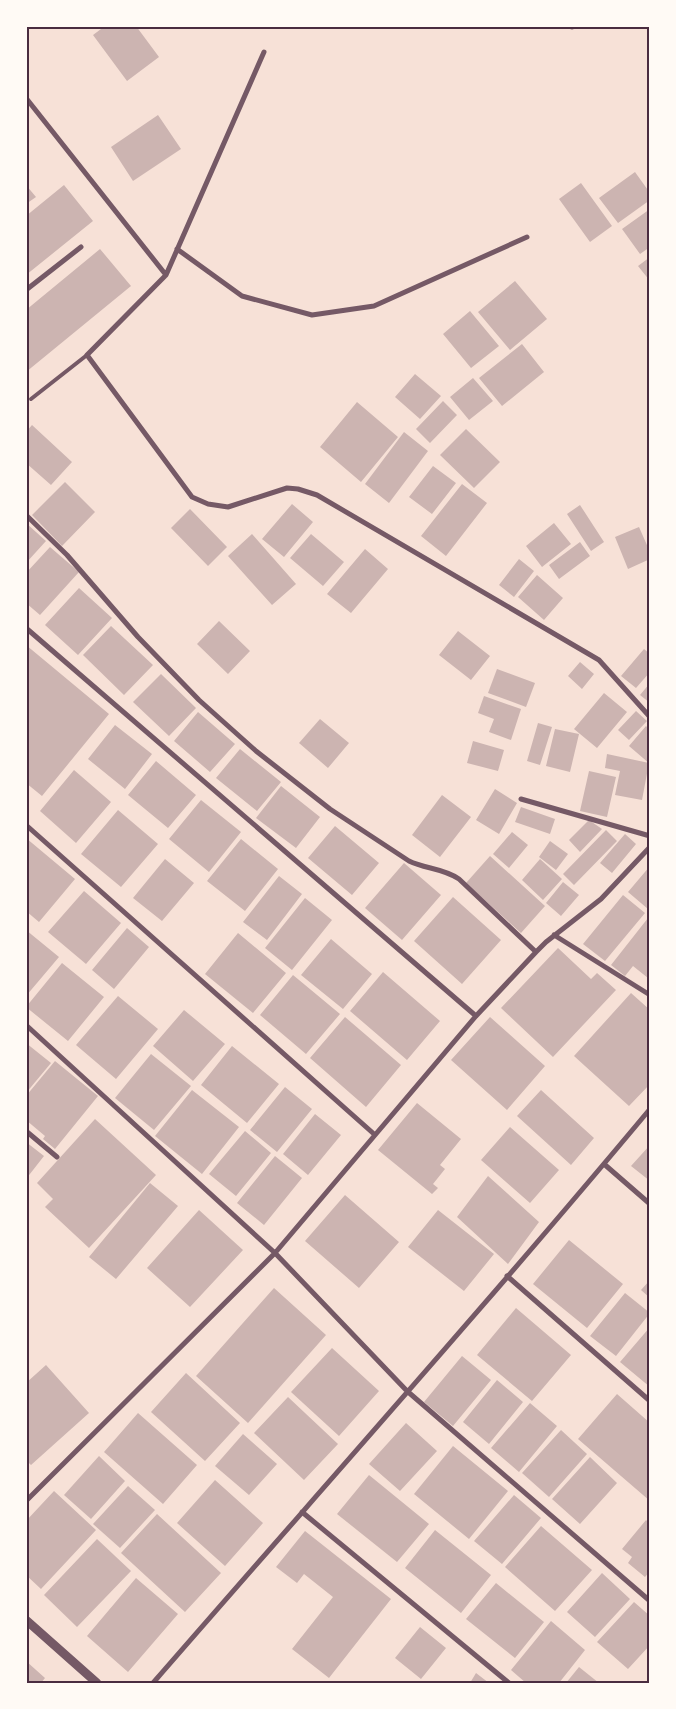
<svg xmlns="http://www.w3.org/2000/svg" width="676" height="1709" font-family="'Roboto Condensed',sans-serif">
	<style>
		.building { fill: #ccb4b1 }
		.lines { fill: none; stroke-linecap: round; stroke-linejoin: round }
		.service { stroke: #755966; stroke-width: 4 }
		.minor { stroke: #755966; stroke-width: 5 }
		.tertiary { stroke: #755966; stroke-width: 9 }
		.neatline { fill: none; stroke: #4a2c40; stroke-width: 2 }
	</style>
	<rect width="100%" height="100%" fill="#f7e1d7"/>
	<path class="building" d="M105,26H136L159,57L127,81L93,35Z
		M158,115L181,149L133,181L111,147Z
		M635,172L650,193V200L618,223L599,198Z
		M581,183L612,226L590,242L559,199Z
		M26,185L36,197L26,204Z
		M64,185L93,221L26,275V216Z
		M650,209V247L640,254L622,229Z
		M100,249L131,286L26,372V310Z
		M650,257V281L638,266Z
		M515,281L547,319L510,350L478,312Z
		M470,311L499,346L471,368L443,334Z
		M522,344L544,372L502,406L479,378Z
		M415,374L441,396L420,419L395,397Z
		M473,378L493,401L469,420L450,397Z
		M443,401L457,415L430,443L416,429Z
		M357,402L398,437L361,482L320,447Z
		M32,425L72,462L51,485L26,463V432Z
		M466,429L500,462L474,488L440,455Z
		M404,432L428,451L389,503L365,484Z
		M433,466L456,483L432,514L409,497Z
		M65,482L95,512L62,546L32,515Z
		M462,484L487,503L446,556L421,536Z
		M292,504L313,522L284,557L262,539Z
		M580,505L604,542L591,551L567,514Z
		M190,509L227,547L208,566L171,528Z
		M26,523L46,541L26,563Z
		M554,523L571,544L542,567L526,546Z
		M639,527L650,552V559L628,569L615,537Z
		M252,534L296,584L272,605L228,556Z
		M311,534L344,562L323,586L290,558Z
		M580,542L590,556L559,579L549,565Z
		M50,547L79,572L40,615L26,603V573Z
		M365,549L388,569L351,613L327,594Z
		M519,559L534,571L514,597L499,585Z
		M537,575L563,598L544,620L518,597Z
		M79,588L112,618L78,655L45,625Z
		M219,621L250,651L228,674L197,644Z
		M111,626L153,665L124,695L83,655Z
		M458,631L490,656L471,680L439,655Z
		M26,645L109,714L42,796L26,783Z
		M644,649L650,654V672L636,688L621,676Z
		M580,662L594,674L582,689L568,676Z
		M497,669L535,683L526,707L488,693Z
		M161,674L196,708L169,736L133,702Z
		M650,683V703L640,695Z
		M604,693L627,712L597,748L574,729Z
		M484,696L521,709L511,740L489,732L494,719L478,713Z
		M636,711L647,721L629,740L618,730Z
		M198,712L235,744L210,772L174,741Z
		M320,719L349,743L328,768L299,743Z
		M538,723L552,727L540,765L527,761Z
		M115,725L152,754L125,789L88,759Z
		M646,726L650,730V764L629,746Z
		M555,729L579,734L570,772L546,766Z
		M473,741L504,750L498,771L467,763Z
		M240,749L281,782L257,811L216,778Z
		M607,754L649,763L642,800L615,795L620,771L605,768Z
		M156,761L196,795L168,828L128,795Z
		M74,770L111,802L76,843L40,811Z
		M589,771L616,777L607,817L580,811Z
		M281,786L320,817L296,848L256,818Z
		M495,789L517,803L499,834L476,820Z
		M442,795L471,817L440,857L412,835Z
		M201,800L241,832L209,872L169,839Z
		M521,807L555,819L550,834L515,822Z
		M118,810L158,844L121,887L81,854Z
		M589,820L602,829L580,852L569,840Z
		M335,826L379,863L352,895L308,858Z
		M606,830L617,841L574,885L563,874Z
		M512,832L528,845L509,868L493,854Z
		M625,834L636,844L612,873L600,863Z
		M26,838L75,879L39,922L26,911Z
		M241,839L278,869L245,911L207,881Z
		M550,841L568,854L556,870L539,857Z
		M490,856L545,906L521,933L466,883Z
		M165,859L194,883L162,921L133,898Z
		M540,859L562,879L543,900L522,880Z
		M404,863L441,895L402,940L365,908Z
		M650,866V907L648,909L628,892Z
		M279,876L302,894L267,940L243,922Z
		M563,882L579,895L561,916L546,903Z
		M84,891L121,923L86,964L48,932Z
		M623,895L645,913L605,961L583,944Z
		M453,897L501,940L462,984L414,941Z
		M305,898L332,920L292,970L265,948Z
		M648,918L650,920V976L648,978L633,966L625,976L611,965Z
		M127,928L149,947L114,989L92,970Z
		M26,930L59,957L26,996Z
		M238,933L286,973L253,1013L205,974Z
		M331,939L372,974L343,1009L301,975Z
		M558,948L591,979L597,973L616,990L553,1057L501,1008Z
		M62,963L104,997L68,1041L26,1007Z
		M383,972L440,1021L407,1060L350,1011Z
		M293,975L340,1014L306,1054L260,1015Z
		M631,993L650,1010V1084L629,1106L574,1056Z
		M118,996L158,1029L116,1079L76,1045Z
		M184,1010L225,1044L193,1081L153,1046Z
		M345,1017L401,1065L366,1107L310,1058Z
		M490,1017L545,1066L507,1110L451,1060Z
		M26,1043L51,1063L26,1093Z
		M232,1046L279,1084L247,1123L201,1085Z
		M151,1054L191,1086L154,1130L115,1098Z
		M55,1061L98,1096L55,1149L43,1139L45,1136L26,1120V1096Z
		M285,1087L312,1109L277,1152L250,1130Z
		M192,1090L239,1127L202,1174L155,1136Z
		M541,1090L594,1138L571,1165L517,1116Z
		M417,1103L461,1139L440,1165L445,1169L433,1184L438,1188L432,1194L378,1150Z
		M315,1114L341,1135L308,1175L283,1154Z
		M95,1119L156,1175L89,1248L45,1207L53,1199L37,1183Z
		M510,1127L559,1170L530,1203L481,1160Z
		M245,1131L271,1153L236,1196L209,1174Z
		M26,1142L44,1156L26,1179Z
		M650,1145V1181L631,1166Z
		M275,1156L302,1178L264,1225L237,1203Z
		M488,1176L539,1222L508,1264L457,1217Z
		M150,1183L178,1206L116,1279L89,1257Z
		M345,1195L399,1242L359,1288L305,1241Z
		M199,1210L243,1250L190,1307L147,1268Z
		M438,1210L494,1254L464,1291L408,1247Z
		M569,1240L623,1284L587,1328L533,1284Z
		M650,1280V1298L641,1290Z
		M274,1288L326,1335L248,1423L196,1376Z
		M625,1293L650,1313L616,1356L590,1336Z
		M516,1308L571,1355L532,1401L477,1355Z
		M650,1327V1387L620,1362Z
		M332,1348L379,1391L339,1436L291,1392Z
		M462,1356L491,1380L453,1426L424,1402Z
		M46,1365L89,1413L31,1465L26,1460V1383Z
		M186,1373L240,1423L205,1461L151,1412Z
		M497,1380L523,1402L489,1444L463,1422Z
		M617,1394L650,1423V1501L578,1439Z
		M288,1397L338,1444L304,1480L254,1433Z
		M530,1403L557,1426L519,1472L491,1448Z
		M138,1413L197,1465L163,1504L104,1452Z
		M406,1423L437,1451L400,1491L369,1464Z
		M561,1430L587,1454L549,1497L522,1473Z
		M243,1434L277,1464L249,1495L215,1466Z
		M453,1446L508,1491L469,1539L414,1494Z
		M99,1456L125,1481L91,1519L64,1495Z
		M590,1457L617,1483L580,1524L552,1499Z
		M369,1475L429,1524L397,1562L337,1514Z
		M215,1480L263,1523L225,1566L177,1523Z
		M128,1486L155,1510L120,1548L93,1524Z
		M54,1491L96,1530L41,1589L26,1575V1521Z
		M514,1495L541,1518L502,1564L474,1541Z
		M157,1514L221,1573L185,1612L121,1553Z
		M646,1520L650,1524V1571L645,1577L628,1563L632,1557L622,1549Z
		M541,1526L592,1570L555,1611L505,1567Z
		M435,1530L491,1575L461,1613L405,1568Z
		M305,1531L391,1599L329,1678L292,1649L333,1597L304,1574L297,1583L276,1567Z
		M97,1539L131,1571L77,1627L44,1595Z
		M602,1573L630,1599L595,1637L567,1612Z
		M136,1578L178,1614L128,1672L87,1636Z
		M496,1583L544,1622L515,1658L466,1619Z
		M634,1602L650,1616V1645L628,1669L597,1642Z
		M551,1621L585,1650L559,1683H526L511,1670Z
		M420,1627L446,1648L421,1679L395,1658Z
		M26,1661L45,1678L41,1683H26Z
		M579,1667L599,1683H566Z
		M476,1673L489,1683H470Z"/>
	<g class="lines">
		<path class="service" d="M31,399L87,355"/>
		<path class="minor" d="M572,27V26
			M26,98L166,275L87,355L192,497L208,504L228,507L287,488L298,489L317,495L599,660L650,717
			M177,249L242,296L312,315L374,306L527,237
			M166,275L264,52
			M26,290L81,247
			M26,515L67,555L138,637L199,700L256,751L330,809L409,861C425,869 443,868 459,879L536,952
			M26,628L476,1016
			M521,799L650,836
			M26,825L374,1134
			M554,935L650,995
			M26,1025L275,1253L407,1391L650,1601
			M26,1131L57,1157
			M604,1164L650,1204
			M507,1276L650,1401
			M26,1501L275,1253L476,1016L536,952L546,942L601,899L650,847
			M302,1512L509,1683
			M153,1683C319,1492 488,1303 650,1109"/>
		<path class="tertiary" d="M26,1620L97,1683"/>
	</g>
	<rect width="676" height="1709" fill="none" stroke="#fffaf5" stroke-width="55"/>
	<rect x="28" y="28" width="620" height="1654" class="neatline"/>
</svg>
